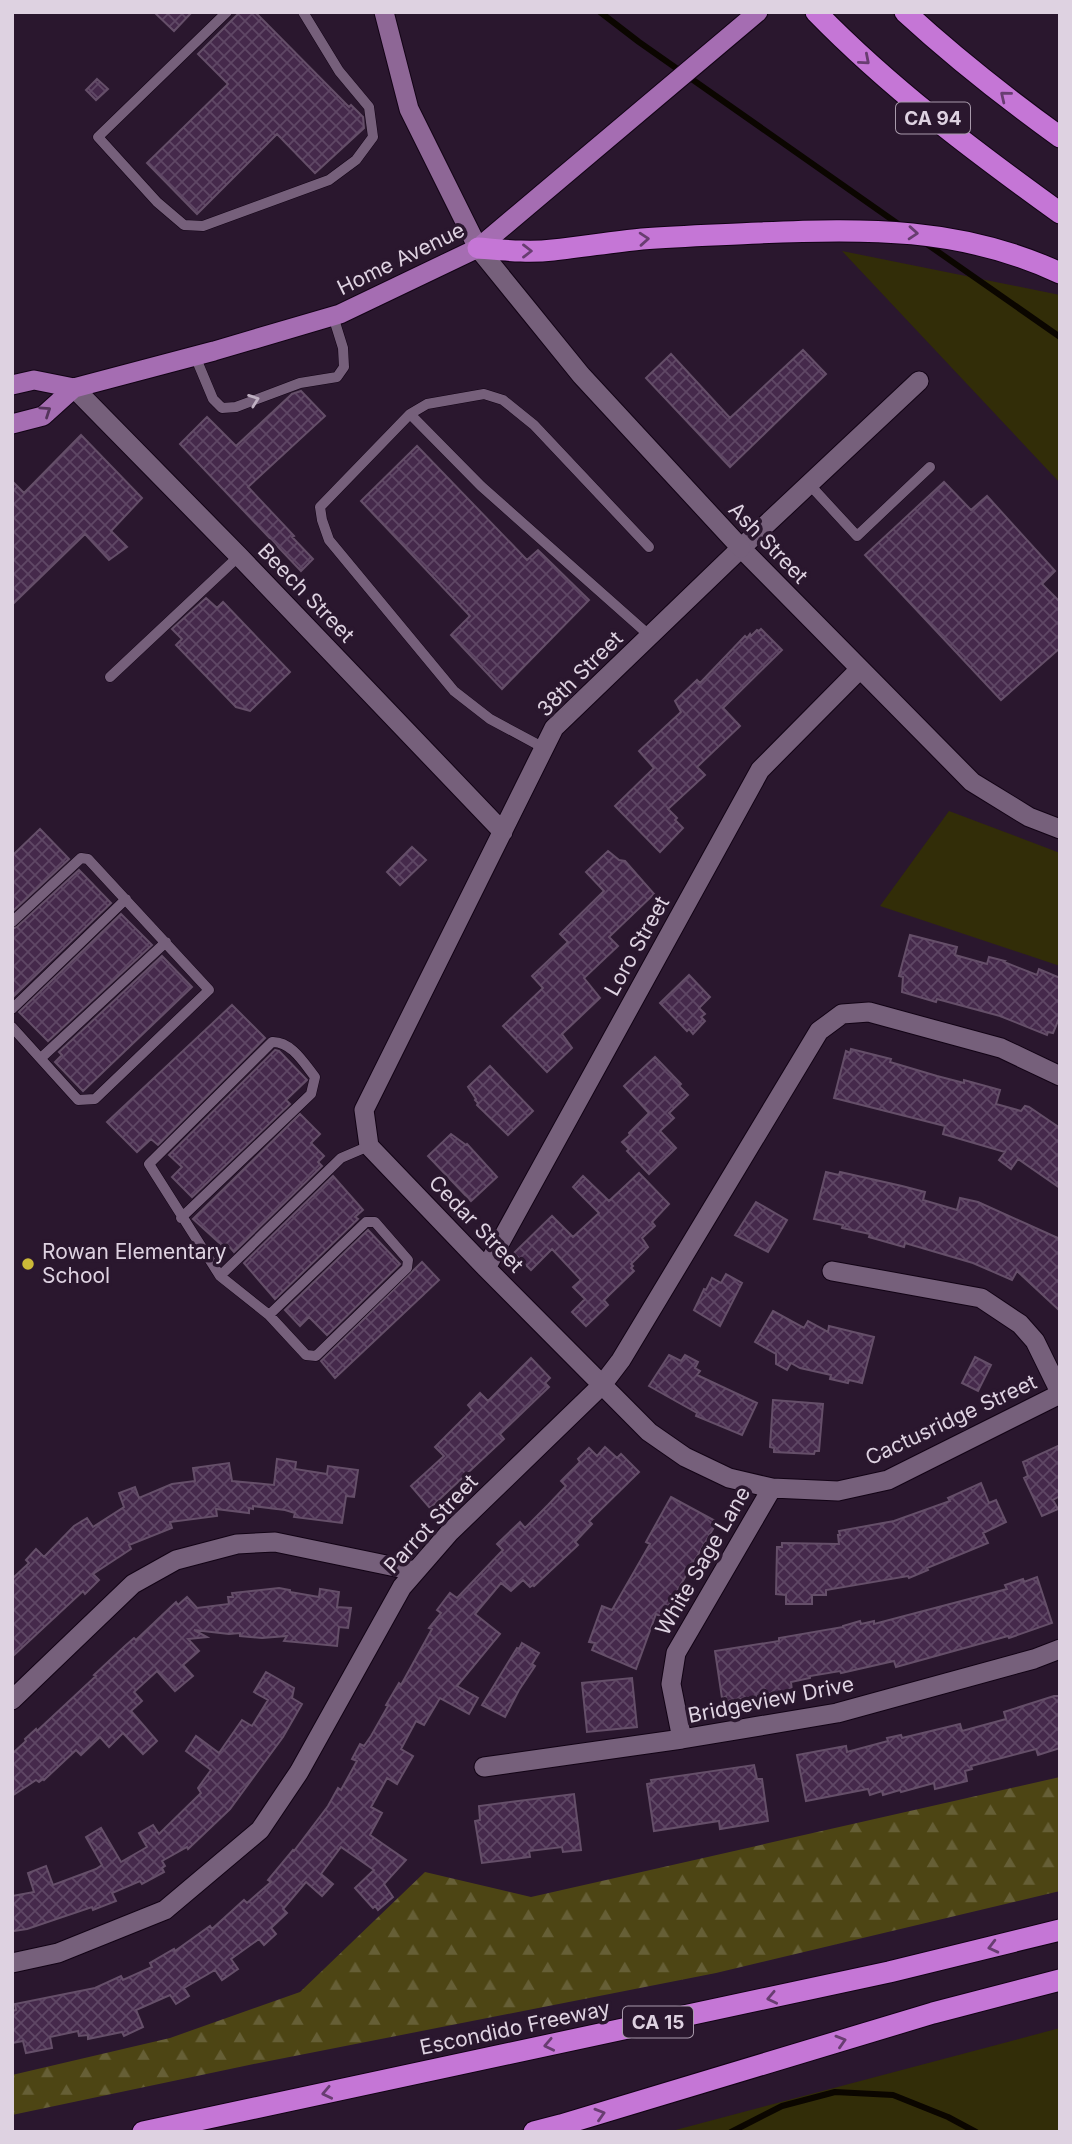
<svg xmlns="http://www.w3.org/2000/svg" width="1072" height="2144" font-family="Inter,sans-serif">
	<style>
		.grass { fill: #322d08 }
		.forest { fill: url(#forest-firs) }
		.lines { fill: none; stroke-linecap: round; stroke-linejoin: round }
		.stream { stroke: #0b0600; stroke-width: 6 }
		.building { fill: url(#building-cross-hatch); stroke: #654f69; stroke-width: 2 }
		.service-casing { stroke: #120315; stroke-width: 11 }
		.minor-casing { stroke: #120315; stroke-width: 21 }
		.tertiary-casing { stroke: #120315; stroke-width: 21 }
		.secondary-casing { stroke: #120315; stroke-width: 21 }
		.primary-casing { stroke: #120315; stroke-width: 21 }
		.motorway-casing { stroke: #120315; stroke-width: 23 }
		.service { stroke: #76607b; stroke-width: 10 }
		.minor { stroke: #76607b; stroke-width: 19 }
		.tertiary { stroke: #76607b; stroke-width: 19 }
		.secondary { stroke: #8e6796; stroke-width: 19 }
		.primary { stroke: #a56db2; stroke-width: 19 }
		.motorway { stroke: #c576d6; stroke-width: 21 }
		.oneway { stroke: #683d71 }
		.oneway2 { stroke: #bfb0c2 }
		.oneway3 { stroke: #55355c }
		.poi-dot { fill: #ccb938; stroke: #2a172e; stroke-width: 2.5 }
		.labels { text-anchor: middle; stroke-width: 7; stroke-linejoin: round; paint-order: stroke }
		.shield { fill: #2a172e; stroke: #a89aab; stroke-width: 2 }
		.shield-label { font-size: 19px; font-weight: bold; fill: #ded2e1 }
		.street-label { font-size: 21px; fill: #ded2e1; stroke: #2a172e }
		.poi-label { font-size: 21px; fill: #ded2e1; stroke: #2a172e; text-anchor: start }
	</style>
	<defs>
		<pattern id="forest-firs" width="22" height="20" patternUnits="userSpaceOnUse" patternTransform="scale(1.75)"><rect width="22" height="20" fill="#4d4514"/><path d="M5 1l3.5 6h-7zM16 11l3.5 6h-7z" fill="#665f36"/></pattern>
		<pattern id="building-cross-hatch" width="8" height="8" patternUnits="userSpaceOnUse" patternTransform="scale(1.75)"><rect width="8" height="8" fill="#45294b"/><path d="M0 0l8 8M0 8l8-8" fill="none" stroke="#5f4765"/></pattern>
	</defs>
	<rect width="100%" height="100%" fill="#2a172e"/>
	<path class="grass" d="M842,251L1060,295V483Z
		M949,811L1060,853V966L880,906Z
		M1060,2028V2132H668Z"/>
	<path class="forest" d="M1060,1777V1891L716,1973L249,2065L12,2115V2075L170,2038L300,1992L425,1872L531,1897Z"/>
	<g class="lines">
		<path class="stream" d="M600,12L639,42L901,226
			M924,242L1060,337
			M731,2132L782,2106L835,2092L893,2095L948,2117L976,2132"/>
	</g>
	<path class="building" d="M154,12H192L174,31Z
		M240,12H255L349,107L351,105L363,117L364,128L315,173L277,134L197,214L147,163L228,84L198,54Z
		M97,79L108,89L96,100L86,90Z
		M803,350L826,374L730,467L646,378L671,354L730,418Z
		M301,391L325,416L248,487L294,536L292,537L313,559L301,571L180,444L207,417L236,446L292,394Z
		M81,435L142,498L111,531L127,547L109,560L85,534L12,605V481L24,493Z
		M417,446L527,560L538,550L589,600L502,689L451,635L470,616L361,501Z
		M944,482L971,510L987,496L1055,571L1042,584L1060,602V648L1001,700L865,555Z
		M206,598L217,608L223,602L290,672L250,711L236,707L176,645L182,639L172,629Z
		M761,629L782,650L723,708L740,726L697,767L705,775L668,809L677,818L675,820L683,828L660,852L615,806L654,768L639,751L681,712L675,701L697,680L700,683L745,636L747,638L750,634L751,636L757,630L759,631Z
		M40,829L69,859L12,912V856Z
		M412,847L426,860L400,885L387,872Z
		M608,851L619,860L625,861L654,894L609,937L618,946L584,978L600,998L562,1034L572,1048L547,1072L503,1026L543,988L532,976L568,942L560,934L604,891L586,872Z
		M79,870L111,903L12,998V929L17,927Z
		M121,914L152,945L48,1041L19,1012Z
		M910,935L957,947L955,955L987,964L989,957L1005,961L1004,962L1037,975L1039,969L1060,978V1016L1053,1033L1048,1032L1047,1035L1000,1016L937,999L936,1002L902,992L903,977L899,976Z
		M162,956L192,987L83,1091L55,1062L62,1055L59,1052Z
		M689,975L710,997L699,1008L705,1014L701,1017L705,1021L693,1034L689,1029L687,1031L660,1003Z
		M232,1005L265,1038L158,1145L151,1139L137,1152L107,1122Z
		M851,1049L891,1059L890,1062L937,1076L964,1083V1080L1000,1090L996,1104L1021,1111L1025,1106L1029,1107L1060,1128V1188L1018,1159L1011,1169L999,1160L1005,1152L943,1134L945,1126L834,1098L846,1051L850,1053Z
		M275,1050L279,1051L307,1080L286,1100L290,1104L192,1197L172,1177L182,1167L169,1155Z
		M655,1057L681,1084L679,1086L688,1095L669,1113L674,1118L660,1131L676,1148L649,1174L627,1151L629,1149L622,1142L630,1135L629,1133L649,1113L624,1086Z
		M490,1066L533,1111L508,1135L477,1105L478,1103L475,1100L476,1099L468,1087Z
		M300,1114L320,1134L311,1143L324,1156L318,1162L322,1166L234,1252L228,1245L225,1248L193,1219Z
		M451,1134L466,1145L467,1144L497,1177L471,1201L428,1156Z
		M826,1172L839,1175L840,1172L902,1186L925,1192L923,1200L957,1210L960,1198L978,1202L1060,1239V1311L1017,1271L1012,1280L973,1263L905,1243L904,1247L869,1237L870,1234L842,1228L843,1225L814,1219Z
		M639,1173L669,1204L652,1222L655,1226L642,1238L648,1247L631,1264L633,1266L631,1268L634,1271L604,1300L608,1305L586,1326L572,1312L585,1299L573,1287L581,1280L552,1249L531,1270L514,1253L552,1216L573,1237L599,1213L573,1187L583,1176L609,1201Z
		M333,1176L363,1210L355,1217L358,1219L275,1299L244,1263Z
		M756,1202L787,1220L768,1252L735,1235Z
		M368,1230L400,1264L327,1335L309,1317L300,1326L285,1310Z
		M422,1262L439,1280L335,1378L321,1361Z
		M726,1274L742,1283L720,1326L694,1310L704,1289L706,1290L712,1278L721,1283Z
		M773,1311L804,1328L808,1321L828,1332L829,1326L874,1337L862,1383L849,1380L848,1383L830,1379L831,1375L800,1368L791,1363L787,1370L776,1364V1354L755,1342Z
		M669,1355L681,1361L685,1355L698,1362L695,1368L700,1371L697,1375L757,1403L742,1435L696,1416L697,1413L649,1386Z
		M975,1357L991,1365L978,1391L962,1383Z
		M531,1358L550,1378L545,1383L549,1387L500,1434L504,1439L430,1508L411,1486L444,1456L435,1447L472,1410L468,1405L480,1393L488,1401Z
		M773,1400L823,1404L819,1451H815L814,1454L774,1452V1448L770,1447Z
		M1060,1445V1496L1053,1500L1058,1509L1042,1516L1024,1478L1028,1476L1023,1462Z
		M605,1447L617,1458L621,1454L639,1472L589,1521L592,1524L575,1542L578,1545L534,1586L533,1585L530,1587L523,1580L511,1591L501,1583L475,1614L500,1634L457,1686L478,1698L469,1714L440,1698L424,1725L416,1721L401,1749L413,1756L397,1784L387,1778L371,1807L382,1813L370,1835L406,1860L384,1884L393,1897L378,1910L375,1906L373,1908L355,1888L374,1870L341,1847L321,1874L333,1884L322,1896L306,1882L283,1909L287,1913L271,1928L276,1934L264,1945L259,1939L231,1959L238,1969L222,1980L215,1970L184,1988L189,1996L176,2004L170,1995L136,2010L143,2027L124,2036L122,2032L88,2039V2035L79,2036L78,2031L50,2037L52,2048L26,2053L23,2041L12,2043V2011L16,2010L15,2004L95,1988L121,1976L123,1980L152,1967L150,1963L174,1949L175,1951L210,1926L212,1929L244,1900L247,1903L271,1882L268,1880L293,1850L294,1851L328,1806L338,1788L341,1790L357,1761L352,1759L360,1744L364,1746L371,1736L388,1706L386,1705L399,1683L401,1685L432,1629L429,1628L441,1613L437,1610L450,1593L457,1598L503,1550L497,1544L520,1522L525,1528L548,1505L566,1486L561,1481L580,1462L578,1459L589,1448L597,1456Z
		M277,1459L296,1462L295,1469L327,1474L328,1466L358,1470L354,1497L346,1496L342,1523L294,1517L295,1513L285,1510L253,1506V1509L249,1508V1513L216,1509L217,1516L170,1522L172,1528L129,1545L131,1549L93,1574L99,1580L85,1594L83,1591L12,1657V1579L29,1563L26,1560L36,1549L44,1557L74,1526L87,1518L93,1527L124,1507L119,1493L135,1487L139,1498L172,1484L195,1481L193,1468L229,1463L232,1481L274,1485Z
		M981,1483L989,1503L996,1500L1006,1522L983,1533L988,1543L927,1568L928,1570L909,1578L908,1576L826,1590V1595H812V1604H786V1595L776,1594L777,1547H782V1543L839,1544L838,1535H840L839,1531L894,1521L950,1501L948,1498Z
		M671,1497L717,1522L662,1617L656,1614L636,1669L592,1650L595,1643L589,1642L602,1606L612,1610L650,1544L646,1542Z
		M1037,1577L1052,1623L1009,1638L1008,1636L896,1667L894,1661L841,1673L840,1671L810,1676V1678L791,1682L792,1691L727,1701L726,1697L722,1698L715,1651L779,1641V1638L843,1627V1626L860,1621L861,1624L874,1621V1624L1007,1589L1005,1585L1023,1579L1024,1582Z
		M279,1588L290,1590V1592L319,1597L320,1589L339,1592L337,1607L351,1608L348,1628L339,1627L337,1646L284,1641L287,1636L262,1638L240,1636V1633L229,1634L194,1630L207,1637L188,1639L199,1651L183,1665L193,1676L175,1691L157,1671L134,1692L142,1701L131,1711L157,1741L143,1754L123,1733L109,1747L100,1737L81,1755L76,1750L44,1780L43,1779L39,1782L36,1780L12,1796V1754L26,1741L25,1739L36,1729L37,1731L96,1676L94,1675L125,1646L134,1638L136,1640L176,1602L178,1605L187,1597L197,1608L229,1604L228,1597H233L232,1593Z
		M522,1643L539,1653L532,1664L535,1666L519,1690L505,1717L482,1705L517,1648L519,1649Z
		M266,1672L294,1688L292,1698L302,1704L283,1737L230,1809L188,1849L187,1847L162,1861L165,1866L162,1868L164,1872L142,1884L140,1881L112,1893L116,1901L93,1910L92,1907L27,1929L14,1931L12,1930V1896L34,1892L28,1873L46,1866L53,1885L96,1869L102,1865L86,1837L101,1828L121,1862L147,1847L139,1833L153,1825L159,1834L201,1793L198,1788L211,1770L186,1751L196,1736L219,1753L242,1720L252,1726L268,1700L254,1692Z
		M632,1678L637,1727L587,1732L582,1683Z
		M1054,1696H1060V1748L1038,1755L1036,1749L971,1766L972,1769L965,1771L967,1781L935,1789L934,1783L901,1792L900,1790L883,1795L882,1791L870,1795L868,1789L806,1801L797,1755L846,1746L847,1752L888,1741L887,1738L901,1735L902,1738L960,1724L962,1731L1006,1719L1004,1712Z
		M754,1765L757,1779H762L768,1821L720,1829L719,1821L654,1831L647,1784L652,1783L651,1780Z
		M574,1794L581,1850L563,1852L562,1847L529,1851L530,1857L482,1863L475,1821L480,1820L479,1806Z"/>
	<g class="lines">
		<g class="service-casing">
			<path id="service" d="M227,12L98,137L157,202L184,225L203,226L329,180L356,160L373,137L369,107L339,71L303,12
				M195,356L213,399L222,408L236,407L300,383L337,377L344,367L343,348L333,316
				M410,414L320,507L322,520L329,540L454,691L490,719L544,748
				M809,484L857,536L930,467
				M649,547L534,425L503,400L484,394L427,404L410,414L481,486L650,636
				M110,677L239,556
				M12,922L81,858L88,859L209,990L95,1099L78,1100L12,1027
				M12,1009L126,899
				M41,1058L166,942
				M181,1218L311,1094L315,1077C304,1063 291,1041 272,1042L149,1164L220,1276
				M269,1315L366,1222H375L408,1260L407,1268L316,1356L306,1355L269,1315L220,1276L341,1158L369,1146"/>
		</g>
		<g class="minor-casing">
			<path id="minor" d="M919,381L741,548L554,728L364,1110L369,1146L486,1268L649,1432L685,1457L729,1478L772,1488L838,1491L888,1480L1060,1394
				M74,388L239,556L503,832
				M741,548L972,782L1029,817L1060,829
				M486,1268L760,770L860,669
				M832,1271L981,1298L1020,1324L1035,1341L1060,1392
				M12,1700L133,1584L176,1560L237,1544L275,1542L415,1571
				M682,1739L671,1684L676,1653L772,1488
				M484,1767L682,1739L837,1713L1034,1659L1060,1649
				M12,1963L58,1953L165,1910L260,1830L299,1772L402,1587L449,1533L602,1385L621,1360L819,1031L842,1014L869,1012L1001,1048L1060,1076"/>
		</g>
		<g class="tertiary-casing">
			<path id="tertiary" d="M478,248L581,375L741,548"/>
		</g>
		<g class="secondary-casing">
			<path id="secondary" d="M384,12L409,109L478,248"/>
		</g>
		<g class="primary-casing">
			<path id="primary" d="M12,385L34,380L74,388L214,351L340,314L478,248L758,12
				M12,424L43,416L74,388"/>
		</g>
		<g class="motorway-casing">
			<path id="motorway" d="M816,12C890,88 974,151 1060,213
				M905,12C954,57 1006,98 1060,137
				M478,248C503,250 528,253 553,250C582,247 612,242 642,239C681,236 720,235 759,233C864,228 962,227 1060,273
				M143,2132L889,1972L1060,1930
				M534,2132L561,2125L933,2013L1060,1980"/>
		</g>
		<use href="#service" class="service"/>
		<use href="#minor" class="minor"/>
		<use href="#tertiary" class="tertiary"/>
		<use href="#secondary" class="secondary"/>
		<use href="#primary" class="primary"/>
		<use href="#motorway" class="motorway"/>
	</g>
	<defs><path id="oneway-chevron" d="M-2-3.5L2.5 0L-2 3.5" fill="none" stroke-width="1.6" stroke-linecap="round" stroke-linejoin="round" transform="scale(1.75)"/></defs>
	<g class="oneway">
		<use href="#oneway-chevron" transform="translate(865 60) rotate(41)"/>
		<use href="#oneway-chevron" transform="translate(1005 96) rotate(-141)"/>
		<use href="#oneway-chevron" transform="translate(913 233) rotate(4)"/>
		<use href="#oneway-chevron" transform="translate(644 239) rotate(-4)"/>
		<use href="#oneway-chevron" transform="translate(527 251)"/>
		<use href="#oneway-chevron" transform="translate(993 1947) rotate(166)"/>
		<use href="#oneway-chevron" transform="translate(772 1998) rotate(168)"/>
		<use href="#oneway-chevron" transform="translate(841 2041) rotate(-17)"/>
		<use href="#oneway-chevron" transform="translate(549 2045) rotate(168)"/>
		<use href="#oneway-chevron" transform="translate(327 2093) rotate(168)"/>
		<use href="#oneway-chevron" transform="translate(600 2114) rotate(-17)"/>
	</g>
	<use class="oneway2" href="#oneway-chevron" transform="translate(254 400) rotate(-20)"/>
	<use class="oneway3" href="#oneway-chevron" transform="translate(46 411) rotate(-34)"/>
	<circle class="poi-dot" cx="28" cy="1264" r="7"/>
	<g class="labels">
		<g class="shield">
			<rect x="896" y="102.5" width="74" height="31" rx="5"/>
			<rect x="623" y="2006.5" width="70" height="31" rx="5"/>
		</g>
		<g class="shield-label">
			<text x="933" y="125">CA 94</text>
			<text x="658" y="2029">CA 15</text>
		</g>
		<g class="street-label">
			<text transform="translate(401 259) rotate(-26)" y="7">Home Avenue</text>
			<text transform="translate(768 543) rotate(46)" y="7">Ash Street</text>
			<text transform="translate(306 593) rotate(46)" y="7">Beech Street</text>
			<text transform="translate(580 674) rotate(-45)" y="7">38th Street</text>
			<text transform="translate(637 946) rotate(-61)" y="7">Loro Street</text>
			<text transform="translate(476 1224) rotate(46)" y="7">Cedar Street</text>
			<text transform="translate(951 1420) rotate(-25)" y="7">Cactusridge Street</text>
			<text transform="translate(431 1524) rotate(-47)" y="7">Parrot Street</text>
			<text transform="translate(703 1561) rotate(-60)" y="7">White Sage Lane</text>
			<text transform="translate(771 1700) rotate(-11)" y="7">Bridgeview Drive</text>
			<text transform="translate(515 2028) rotate(-12)" y="7">Escondido Freeway</text>
		</g>
		<g class="poi-label">
			<text x="42" y="1259">Rowan Elementary<tspan x="42" dy="24">School</tspan></text>
		</g>
	</g>
	<rect width="1072" height="2144" fill="none" stroke="#ded2e1" stroke-width="28"/>
</svg>
